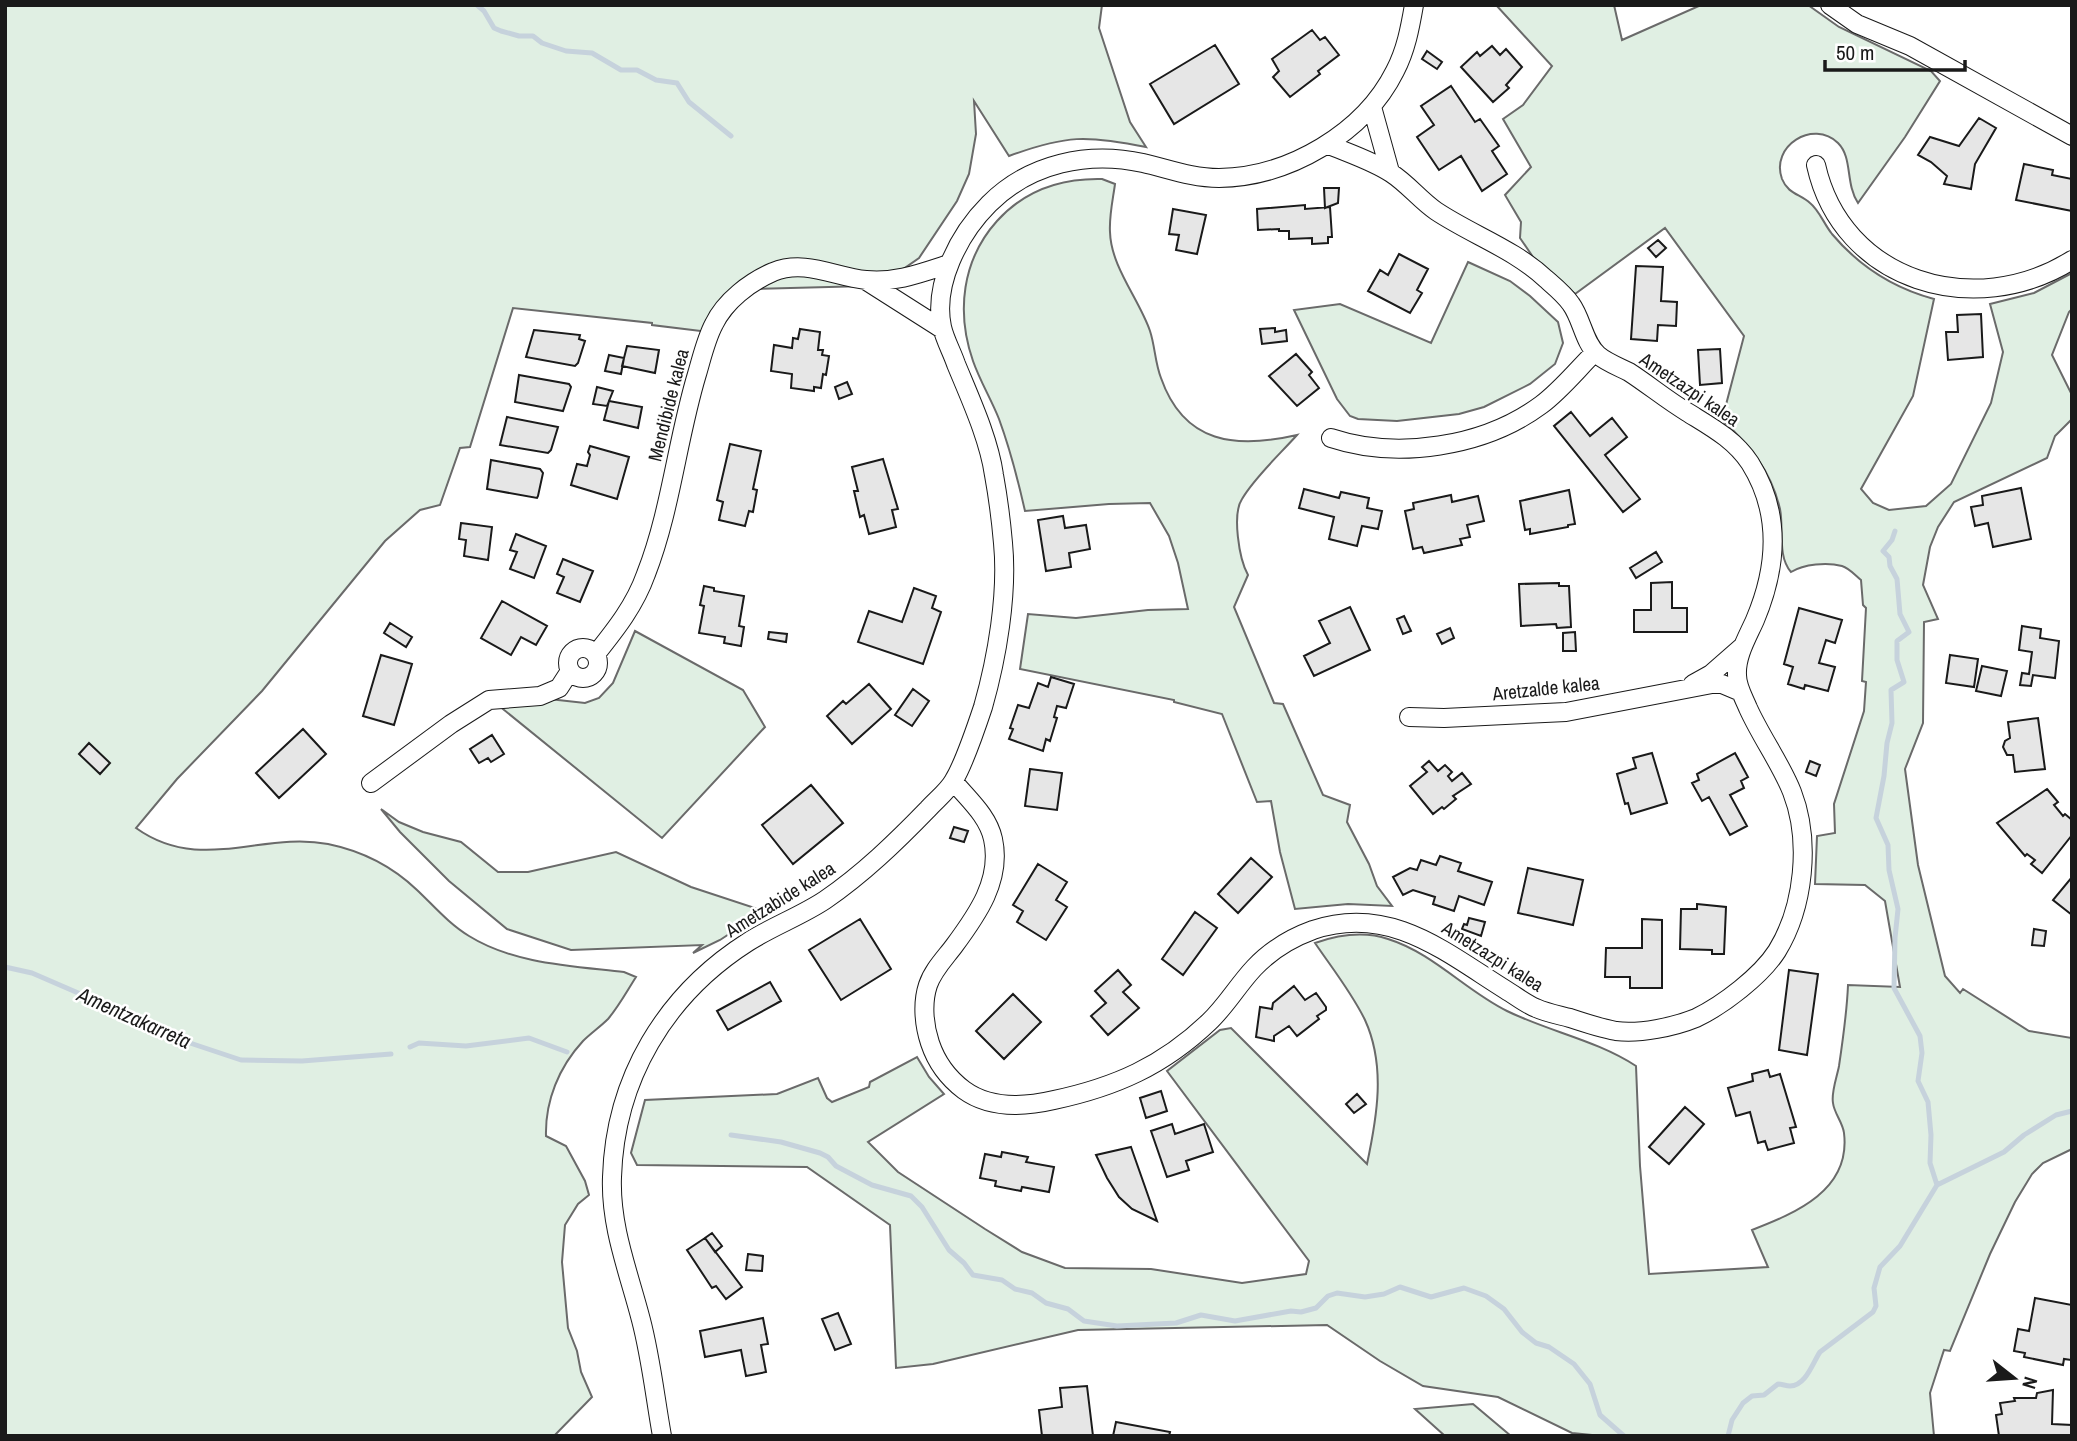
<svg xmlns="http://www.w3.org/2000/svg" width="2077" height="1441" font-family="'Archivo Narrow',sans-serif">
	<style>
		.green { fill: #e0efe3; stroke: #6a6a6a; stroke-width: 2 }
		.lines { fill: none; stroke-linecap: round; stroke-linejoin: round }
		.stream { stroke: #c6d2dc; stroke-width: 5 }
		.building { fill: #e6e6e6; stroke: #1a1a1a; stroke-width: 2 }
		.minor-casing { stroke: #1a1a1a; stroke-width: 20 }
		.minor { stroke: #fff; stroke-width: 18 }
		.labels { text-anchor: middle; stroke-width: 5; stroke-linejoin: round; paint-order: stroke }
		.street-label { font-size: 19px; fill: #1a1a1a; stroke: #fff }
		.water-label { font-size: 21px; font-style: italic; fill: #1a1a1a; stroke: #fff }
	</style>
	<rect width="100%" height="100%" fill="#fff"/>
	<path class="green" d="M5,5H1102L1099,28L1130,122L1146,147C1087,135 1066,135 1009,156L974,101L976,134L969,174L957,201L919,258L896,274L867,286L756,289L738,305L717,333L652,325V323L513,308L470,447L460,448L440,505L420,510L385,541L262,691L177,779L136,828C200,874 262,831 328,844C362,851 393,867 417,890C434,906 449,924 469,936C514,964 572,966 624,972L636,977C627,991 619,1006 608,1019C600,1027 591,1033 583,1041C559,1067 545,1101 546,1136L566,1146L585,1181L589,1195L578,1204L565,1225L562,1262L568,1328L577,1351L581,1372L592,1397L554,1436H5Z
		M1496,5H1614L1622,40L1701,5H1808L1839,27L1931,71L1940,81L1905,137L1858,203C1845,183 1853,158 1838,143C1813,119 1770,146 1782,179C1788,194 1800,194 1810,203C1819,210 1824,224 1832,234C1859,266 1893,288 1934,299L1913,396L1861,489L1873,503L1889,510L1926,506L1951,484L1991,403L2003,352L1990,304L2034,293L2072,273V309L2069,312L2052,355L2072,395V419L2055,436L2047,458L1954,502L1938,527L1930,547L1923,585L1938,619L1924,622L1923,723L1905,769L1918,865L1945,976L1960,993L1963,989L2029,1031L2072,1038V1149L2043,1163L2032,1174L2015,1202L1990,1254L1950,1351L1944,1350L1930,1393L1934,1436H1602L1572,1433L1498,1397L1423,1386L1380,1361L1327,1325L1078,1330L933,1364L896,1368L890,1225L807,1167L637,1165L631,1153L645,1100L777,1094L818,1078L827,1098L832,1102L869,1087L870,1082L917,1057L929,1077L944,1094L868,1142L898,1172L985,1229L1022,1252L1065,1268L1151,1269L1242,1283L1306,1274L1309,1261L1167,1071L1220,1030L1231,1028L1367,1164C1377,1117 1386,1066 1365,1020C1352,993 1332,968 1315,943C1338,935 1364,931 1388,939C1433,953 1466,991 1507,1011C1550,1032 1596,1040 1636,1066L1640,1166L1649,1274L1768,1267L1752,1230C1796,1213 1851,1190 1844,1133C1843,1123 1834,1113 1833,1103C1831,1092 1837,1077 1839,1066C1843,1039 1847,1012 1848,985L1900,987L1885,901L1865,885L1815,884L1817,836L1835,833L1834,804L1864,711L1866,682L1862,681L1866,608L1863,605L1861,580C1855,575 1849,568 1842,566C1827,562 1804,564 1791,572C1777,556 1784,529 1780,509C1771,471 1750,445 1722,420L1744,336L1665,228L1575,294L1533,257L1520,238L1521,222L1505,195L1531,167L1503,119L1523,105L1552,66Z
		M1102,179L1115,184C1113,199 1109,216 1110,232C1111,267 1139,299 1150,331C1155,346 1155,363 1161,378C1184,444 1236,449 1297,435C1280,454 1254,478 1242,499C1232,514 1239,559 1248,575L1234,607L1274,703L1283,704L1323,795L1350,805L1347,822L1369,864L1377,886L1392,906L1348,904L1295,909L1280,852L1271,801L1257,802L1222,714L1174,702V700L1020,669L1028,614L1076,618L1148,610L1188,609L1178,563L1169,536L1150,503L1109,504L1025,511C1018,480 1010,449 999,419C991,399 980,381 973,361C956,312 962,260 997,221C1025,190 1061,178 1102,179Z
		M1468,262L1510,281L1530,296L1558,322L1563,343L1555,364L1530,384L1484,407L1459,414L1397,421L1358,419L1350,416L1337,399L1294,310L1340,304L1431,343Z
		M635,631L743,690L765,727L662,838L498,705L549,699L585,703L599,698L613,683Z
		M381,809L399,822L423,832L461,842L498,872H528L616,852L691,887L764,911L720,940L693,953L702,945L571,950L507,929L449,881L400,832Z
		M1473,1404L1511,1436H1445L1415,1409Z"/>
	<g class="lines">
		<path class="stream" d="M477,5L484,11L494,28L501,31L519,36H533L542,43L566,51L592,53L621,70H637L656,80L677,83L689,102L731,136
			M1895,531L1892,540L1883,551L1889,557L1890,566L1897,579L1900,614L1909,632L1897,641V660L1904,682L1891,690L1892,723L1887,743L1884,776L1876,818L1888,845L1889,870L1898,909L1895,938L1894,988L1920,1036L1922,1053L1918,1081L1928,1102L1931,1135L1930,1163L1937,1185
			M5,967L32,973L129,1015L160,1033L241,1060L302,1061L391,1054
			M410,1047L419,1043L466,1046L529,1038L567,1052
			M731,1135L781,1142L820,1153L828,1157L836,1166L872,1185L911,1196L922,1207L949,1250L964,1263L973,1275L1002,1280L1015,1289L1032,1293L1046,1303L1068,1309L1084,1321L1117,1326L1176,1323L1201,1315L1235,1321L1291,1311L1301,1312L1316,1308L1328,1296L1337,1293L1365,1297L1384,1294L1400,1287L1431,1297L1464,1288L1486,1296L1504,1309L1522,1332L1536,1343L1549,1347L1574,1364L1590,1384L1600,1415L1624,1436
			M1728,1436L1732,1420L1743,1403L1752,1396L1764,1395L1778,1384C1782,1384 1786,1386 1790,1386C1806,1386 1813,1362 1820,1352L1873,1312L1876,1306L1874,1288L1880,1267L1900,1246L1937,1185L2004,1152L2024,1135L2056,1115L2072,1111"/>
	</g>
	<path class="building" d="M1312,30L1320,40L1325,37L1339,55L1318,71L1320,74L1290,97L1273,77L1279,71L1272,59Z
		M1215,45L1239,84L1174,124L1150,84Z
		M1492,46L1500,55L1506,49L1522,67L1506,85L1509,88L1493,102L1461,67L1477,52L1480,56Z
		M1427,51L1442,62L1437,69L1422,59Z
		M1451,86L1475,122L1480,119L1499,146L1492,151L1507,174L1482,191L1461,156L1439,170L1417,137L1434,125L1421,106Z
		M1979,118L1996,128L1975,164L1971,189L1944,184L1947,176L1931,162L1918,155L1930,137L1959,146Z
		M2024,164L2053,170L2052,175L2072,179V211L2016,200Z
		M1324,188H1339L1338,203L1325,208Z
		M1305,205V209L1330,207L1332,237H1328V243L1312,244V238L1289,239V231H1279V229L1258,230L1257,209Z
		M1173,209L1206,215L1197,254L1176,250L1179,235L1169,234Z
		M1658,240L1666,248L1656,257L1648,248Z
		M1399,254L1428,269L1417,290L1422,293L1410,313L1368,291L1380,270L1388,275Z
		M1636,266L1663,267L1661,301L1677,302L1676,326L1658,325L1657,341L1631,339Z
		M1981,314L1983,357L1948,360L1946,332H1958L1957,315Z
		M1275,328V332L1286,330L1287,341L1262,344L1260,329Z
		M800,329L820,332L818,350H823L822,355L829,356L826,375L823,374L821,388L814,387V391L791,388L792,374L771,371L774,345L792,348L793,338L798,339Z
		M534,330L580,335L579,339L585,341L578,363L575,366L526,357Z
		M627,346L659,350L655,373L622,366Z
		M1720,349L1722,383L1700,385L1698,350Z
		M1296,354L1312,372L1309,375L1319,388L1297,406L1269,376Z
		M609,355L624,358L621,374L605,371Z
		M519,375L569,384L571,387L563,411L515,402Z
		M847,382L852,394L839,399L835,387Z
		M597,387L613,391L607,406L593,404Z
		M609,401L642,407L638,428L604,420Z
		M1571,412L1590,436L1612,418L1627,437L1605,455L1640,499L1623,512L1554,426Z
		M507,417L558,427L551,450L548,453L500,445Z
		M730,444L761,451L753,489L757,490L753,512L749,511L745,526L719,520L723,502L717,500Z
		M590,446L629,457L617,499L571,485L577,464L587,466L590,455L588,452Z
		M883,459L898,509L892,510L896,527L869,534L864,515L860,517L854,491H858L852,467Z
		M491,460L540,469L543,473L538,496L537,498L487,489Z
		M2021,488L2031,539L1993,547L1988,523L1975,526L1971,507L1983,505L1982,496Z
		M1304,489L1339,498L1341,492L1369,498L1367,508L1382,511L1378,529L1362,526L1357,546L1329,539L1334,517L1299,508Z
		M1569,490L1575,524L1568,525V527L1530,534V529L1525,530L1520,501Z
		M1451,495L1452,502L1478,496L1484,521L1467,525L1470,537L1460,539L1462,545L1424,553L1422,547L1413,549L1405,511L1414,509L1413,503Z
		M1063,516L1065,528L1086,525L1090,549L1069,553L1071,567L1046,571L1038,520Z
		M461,523L492,527L488,560L464,556L466,540L459,539Z
		M516,534L546,546L534,578L510,569L517,552L510,550Z
		M1656,552L1662,562L1636,578L1630,568Z
		M563,559L593,571L580,602L557,593L564,577L557,574Z
		M1672,582V608H1687V632H1634V610H1651V583Z
		M1559,583V586H1569L1571,627L1557,628L1556,624L1521,626L1519,584Z
		M704,586L714,588V591L744,596L739,626L744,627L741,646L724,643L725,637L699,633L704,606L700,605Z
		M914,588L936,596L932,608L941,612L923,664L858,642L869,611L902,622Z
		M502,601L547,626L536,645L521,637L511,655L481,638Z
		M1350,607L1370,650L1314,676L1304,656L1330,643L1319,621Z
		M1799,608L1842,620L1835,643L1826,640L1819,663L1835,667L1828,691L1805,685L1804,689L1788,684L1793,667L1784,664Z
		M1404,616L1411,631L1403,634L1397,619Z
		M390,623L412,637L406,647L384,633Z
		M2022,626L2041,629L2040,638L2059,641L2055,678L2033,675L2031,686L2020,685L2022,673L2029,674L2032,652L2019,650Z
		M1450,628L1454,638L1442,644L1437,634Z
		M769,632L787,634L786,642L768,639Z
		M1575,632L1576,651H1563V633Z
		M381,655L412,664L394,725L363,716Z
		M1950,655L1978,659L1974,687L1946,683Z
		M1982,666L2007,671L2001,696L1976,691Z
		M1051,677L1074,684L1066,708L1057,706L1054,717L1057,718L1050,741L1046,739L1043,751L1009,739L1013,729L1010,728L1018,705L1029,708L1038,683L1048,687Z
		M869,684L891,709L852,744L827,716L843,701L846,704Z
		M913,689L929,701L912,726L895,715Z
		M2038,718L2045,769L2015,772L2013,755H2007L2003,747L2005,741L2010,738L2008,722Z
		M303,729L326,754L279,798L256,773Z
		M492,735L504,754L491,762L488,758L479,763L470,749Z
		M89,743L110,763L100,774L79,754Z
		M1652,753L1667,803L1631,814L1628,803L1625,804L1617,774L1636,768L1633,758Z
		M1735,753L1748,777L1741,781L1744,788L1730,795L1747,826L1730,835L1709,797L1702,801L1692,783L1699,780L1697,774Z
		M1429,761L1438,771L1445,765L1452,772L1448,776L1452,781L1462,773L1471,784L1453,796L1456,799L1444,809L1442,807L1433,814L1410,786L1427,772L1422,767Z
		M1810,761L1820,765L1816,776L1806,772Z
		M1030,769L1062,773L1057,810L1025,806Z
		M811,785L843,823L793,864L762,825Z
		M2047,789L2058,802L2054,805L2063,816L2065,814L2072,820V835L2042,873L2031,864L2035,860L2027,854L2025,856L1997,823Z
		M954,827L968,831L964,842L950,838Z
		M1440,856L1461,863L1458,871L1492,882L1484,905L1459,896L1454,911L1433,904L1435,897L1413,890L1403,895L1393,877L1410,868L1417,870L1421,860L1436,865Z
		M1251,858L1272,877L1238,913L1218,894Z
		M1038,864L1067,882L1056,900L1067,907L1046,940L1017,922L1023,911L1013,905Z
		M1528,868L1583,880L1573,925L1518,913Z
		M2072,877V915L2053,900Z
		M1697,904L1726,907L1724,954H1712V950L1680,949L1681,909H1697Z
		M1195,912L1217,928L1183,975L1162,959Z
		M1469,918L1485,922L1481,936L1462,929L1464,924L1467,925Z
		M860,919L891,969L841,1000L809,950Z
		M1642,919L1662,920V988H1630V977H1605L1606,948H1642Z
		M2034,929L2046,931L2044,946L2032,945Z
		M1118,970L1131,985L1123,992L1139,1008L1108,1035L1091,1016L1106,1003L1095,991Z
		M1789,970L1818,974L1807,1055L1779,1050Z
		M770,982L781,1001L728,1030L717,1011Z
		M1294,986L1305,1000L1316,993L1326,1007V1010L1317,1016L1319,1019L1297,1036L1289,1026L1274,1036V1041L1256,1037L1260,1007L1272,1009L1273,1003Z
		M1013,994L1041,1022L1004,1059L976,1031Z
		M1768,1070L1770,1077L1780,1074L1796,1127L1790,1128L1794,1143L1768,1150L1765,1141L1758,1143L1750,1112L1736,1116L1728,1088L1753,1081L1752,1074Z
		M1161,1091L1167,1111L1146,1118L1140,1098Z
		M1357,1094L1366,1104L1354,1113L1346,1104Z
		M1685,1107L1704,1124L1669,1164L1649,1147Z
		M1172,1124L1175,1134L1204,1124L1213,1152L1186,1161L1189,1170L1167,1177L1151,1131Z
		M1131,1147L1157,1221L1132,1209L1119,1197L1107,1178L1096,1155Z
		M1002,1152L1028,1157L1026,1162L1054,1167L1049,1192L1022,1187L1021,1191L995,1186L996,1181L980,1178L985,1154L1001,1157Z
		M712,1233L722,1246L715,1252L705,1238Z
		M705,1238L742,1287L726,1299L716,1286L712,1288L687,1250Z
		M748,1254L763,1256L762,1271L746,1270Z
		M2035,1298L2072,1305V1358L2071,1360L2064,1359L2063,1365L2024,1357L2025,1353L2014,1351L2018,1329L2029,1331Z
		M838,1313L851,1344L835,1350L822,1319Z
		M763,1318L768,1344L761,1345L766,1372L746,1376L741,1350L705,1357L700,1331Z
		M1087,1386L1093,1436H1042L1039,1410L1062,1407L1060,1388Z
		M2053,1390L2052,1424L2072,1425V1436H1999L1996,1415L2002,1414L2000,1403L2015,1401L2014,1398H2036L2037,1393Z
		M1116,1422L1170,1432L1169,1436H1113Z"/>
	<g class="lines">
		<g class="minor-casing">
			<path id="minor" d="M1830,5L1857,24L1910,46L2072,136
				M1372,107L1390,172
				M1816,165C1842,282 1975,321 2072,260
				M865,280L942,329
				M1331,438C1397,460 1484,447 1541,405C1560,391 1577,370 1594,353
				M568 663a15 15 0 1 1 30 0a15 15 0 1 1-30 0Z
				M596,654C616,629 635,605 646,574C671,510 677,440 697,374C702,357 706,339 714,324C725,301 750,282 773,272C805,259 835,277 866,280C896,283 921,273 949,264
				M1693,684L1711,674L1743,646
				M1409,717L1444,718L1566,712L1712,684H1722L1741,692
				M954,782C969,800 988,816 993,839C1002,880 977,915 954,946C945,958 933,970 928,985C922,1003 924,1025 930,1043C936,1061 948,1078 964,1090C990,1109 1024,1107 1054,1100C1115,1087 1163,1066 1209,1022C1226,1006 1238,985 1254,968C1270,951 1291,938 1313,930C1390,904 1445,952 1506,990C1516,996 1526,1004 1536,1008C1547,1013 1559,1015 1570,1018C1585,1023 1600,1028 1616,1031C1640,1034 1674,1027 1696,1018C1723,1005 1761,976 1777,951C1804,907 1811,841 1792,792C1781,764 1761,737 1748,708C1744,698 1737,687 1737,675C1736,656 1747,638 1755,620C1777,568 1782,514 1750,463C1734,439 1711,427 1687,412C1667,400 1649,385 1629,372C1619,367 1606,362 1598,355C1584,343 1582,319 1571,304C1565,295 1554,286 1546,279C1514,249 1472,235 1436,211C1420,200 1408,184 1391,173C1373,161 1348,153 1327,144
				M371,783L451,724L489,700L540,696L559,688L570,671
				M662,1436C655,1397 651,1358 641,1320C629,1273 610,1227 612,1177C615,1079 665,995 748,942C773,926 801,916 825,900C863,874 896,842 928,809C936,800 948,791 954,780C963,765 977,725 983,707C997,658 1008,594 1003,543C1001,520 998,497 994,475C989,439 970,398 956,364C952,352 945,340 942,327C933,284 959,234 989,204C1030,163 1088,151 1143,163C1169,169 1192,178 1219,178C1289,177 1364,133 1395,71C1406,50 1410,28 1414,5"/>
		</g>
		<use href="#minor" class="minor"/>
	</g>
	<g class="labels">
		<g class="street-label">
			<text transform="translate(1690 389) rotate(34)" y="7">Ametzazpi kalea</text>
			<text transform="translate(668 405) rotate(-76)" y="7">Mendibide kalea</text>
			<text transform="translate(1546 688) rotate(-6)" y="7">Aretzalde kalea</text>
			<text transform="translate(780 899) rotate(-32)" y="7">Ametzabide kalea</text>
			<text transform="translate(1493 956) rotate(32)" y="7">Ametzazpi kalea</text>
		</g>
		<g class="water-label">
			<text transform="translate(134 1018) rotate(24)" y="7">Amentzakarreta</text>
		</g>
	</g>
	<rect width="2077" height="1441" fill="none" stroke="#1a1a1a" stroke-width="14"/>
	<g transform="translate(2014 1378) rotate(107)" stroke="#ffffff" stroke-width="5" paint-order="stroke">
	<path d="M0-5L12 26L0 18L-12 26Z" fill="#1a1a1a"/>
	<text y="-10" font-size="19" font-weight="bold" text-anchor="middle" fill="#1a1a1a">N</text>
	</g>
	<path d="M1825 60v10h140v-10" fill="none" stroke="#1a1a1a" stroke-width="3.5"/>
	<text x="1836" y="60" font-size="21" fill="#1a1a1a" stroke="#ffffff" stroke-width="5" paint-order="stroke">50 m</text>
</svg>
